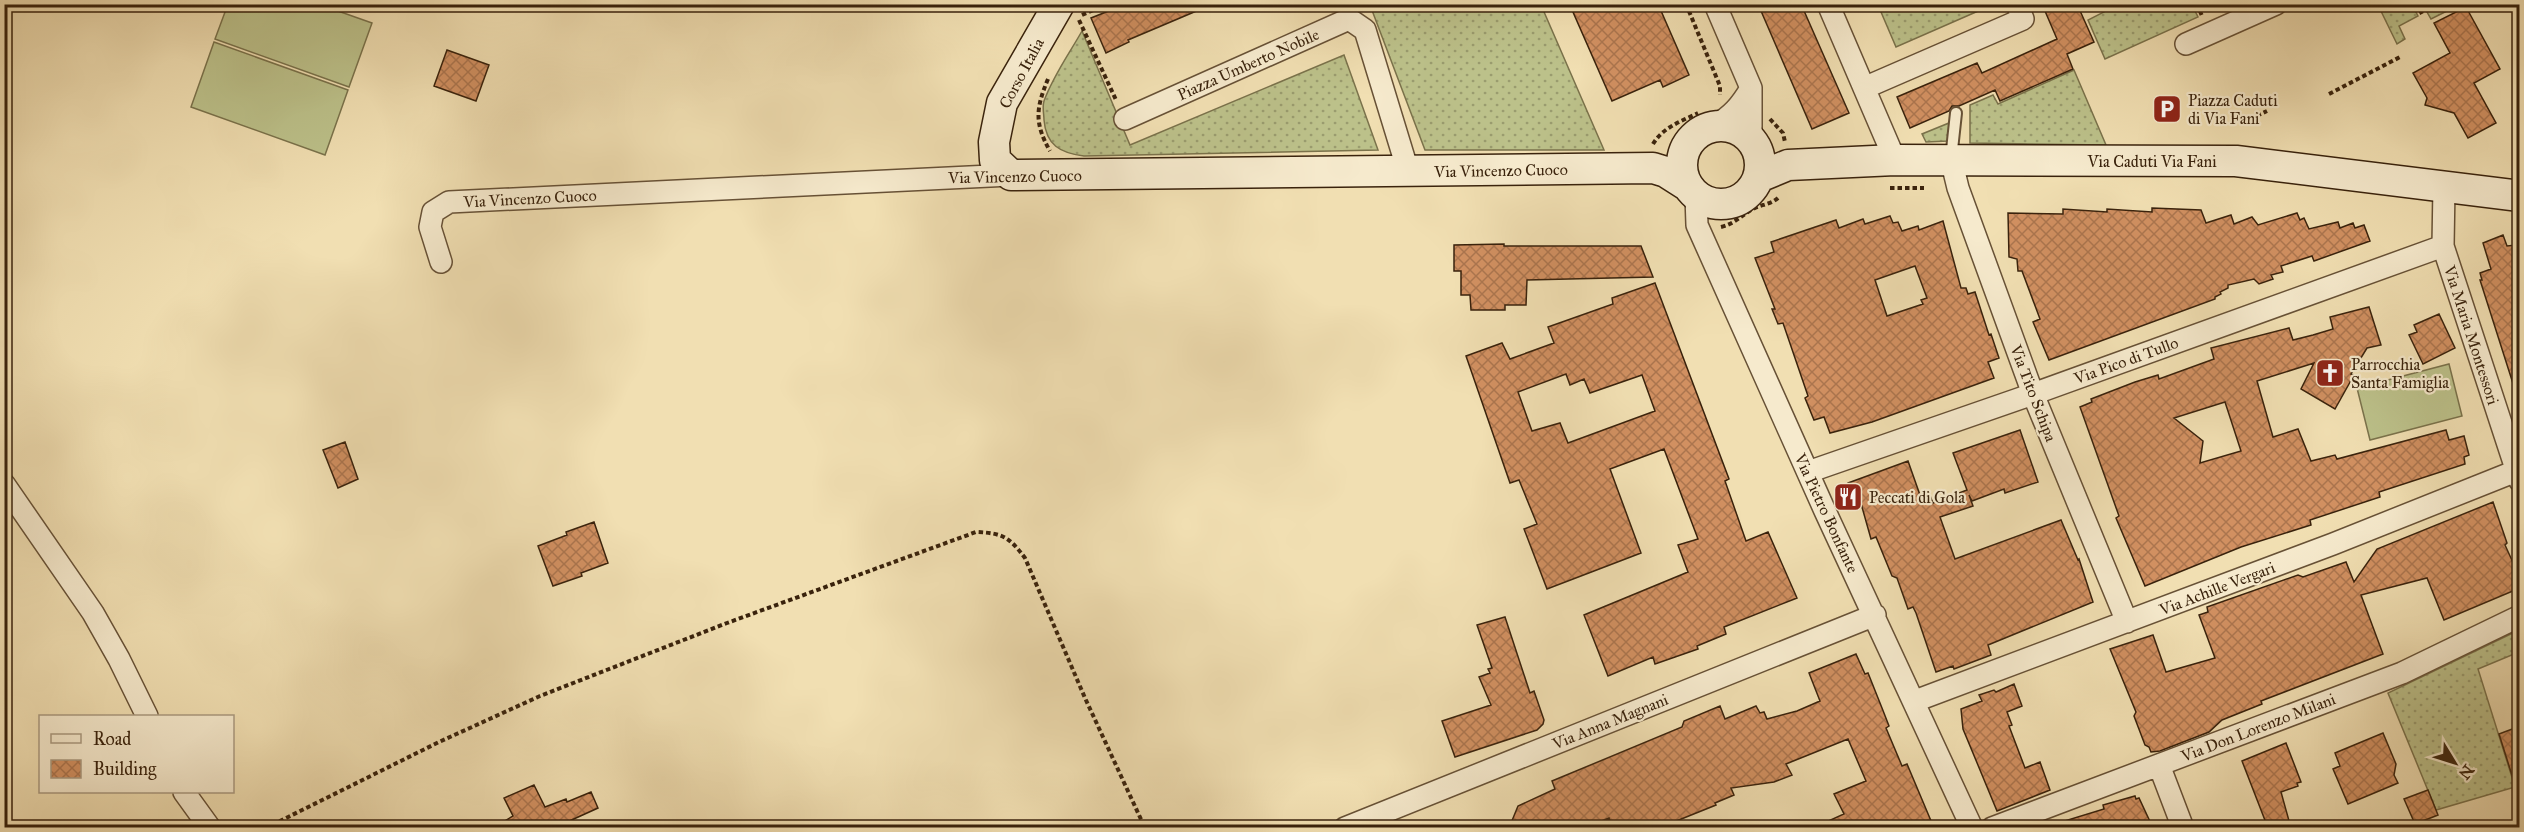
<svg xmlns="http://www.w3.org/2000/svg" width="2524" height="832" font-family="'IM FELL Great Primer',serif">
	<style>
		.grass { fill: url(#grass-dots); stroke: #7a724b; stroke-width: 1.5 }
		.pitch { fill: #bcc18a; stroke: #7a724b; stroke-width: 1.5 }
		.building { fill: url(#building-cross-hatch); stroke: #39220c; stroke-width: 1.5; fill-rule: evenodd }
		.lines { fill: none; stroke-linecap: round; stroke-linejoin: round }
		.lane-casing { stroke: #675136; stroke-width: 14 }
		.street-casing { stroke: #675136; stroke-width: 24 }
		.secondary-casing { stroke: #39220c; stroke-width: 33 }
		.path { stroke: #39220c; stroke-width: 4; stroke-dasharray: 4.5 3; stroke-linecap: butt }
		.lane { stroke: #f6eacd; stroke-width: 10 }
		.street { stroke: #f6eacd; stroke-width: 21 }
		.secondary { stroke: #f6eacd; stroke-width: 30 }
		.labels { text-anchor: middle; stroke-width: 4.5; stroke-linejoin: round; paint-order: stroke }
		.street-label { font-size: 16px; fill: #39220c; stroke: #f6eacd }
		.poi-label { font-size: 16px; fill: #39220c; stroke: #f6eacd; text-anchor: start }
	</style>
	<defs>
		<pattern id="grass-dots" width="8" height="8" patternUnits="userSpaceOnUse" patternTransform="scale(1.5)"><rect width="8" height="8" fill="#bcc18a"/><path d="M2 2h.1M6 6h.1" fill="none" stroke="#9a9c6f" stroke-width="1.8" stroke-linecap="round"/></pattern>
		<pattern id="building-cross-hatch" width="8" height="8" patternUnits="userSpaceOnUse" patternTransform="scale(1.5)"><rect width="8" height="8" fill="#d19061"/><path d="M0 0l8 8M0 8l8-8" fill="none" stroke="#ab754e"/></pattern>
	</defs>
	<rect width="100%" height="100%" fill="#f1dfb2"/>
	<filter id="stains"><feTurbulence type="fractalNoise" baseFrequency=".00333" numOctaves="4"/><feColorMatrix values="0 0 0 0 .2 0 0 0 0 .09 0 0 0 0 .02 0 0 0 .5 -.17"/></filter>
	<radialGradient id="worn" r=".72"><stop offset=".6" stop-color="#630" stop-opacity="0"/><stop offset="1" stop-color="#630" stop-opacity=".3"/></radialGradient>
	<path class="grass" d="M2107,4L2192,5L2198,17L2105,59L2088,20L2104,12L2102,7Z
		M1370,5H1541L1604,150H1425Z
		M1878,5H1992L1896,47Z
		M2378,5H2412L2418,16L2399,26L2405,39L2397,44Z
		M2423,5H2459L2431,19Z
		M1082,31L1130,145L1344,55L1378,150L1084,156C1060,153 1046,145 1044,120C1044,114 1042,107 1044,101C1053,76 1069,54 1082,31Z
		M2074,70L2106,145L1970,143V105L1993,95L1998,104Z
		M1949,123L1948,141L1926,142L1922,134Z
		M2519,630V652L2478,669L2515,787L2436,810L2388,693Z"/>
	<path class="pitch" d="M228,4L321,5L372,23L349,87L215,39Z
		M214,42L348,90L325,155L191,107Z
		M2449,364L2462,416L2370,440L2357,388Z"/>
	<path class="building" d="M1126,4H1213L1128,40L1129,42L1106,53L1091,18Z
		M1589,4H1658L1689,75L1663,87L1660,80L1612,101L1573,12Z
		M1758,4H1801L1849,113L1812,129Z
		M2042,4H2077L2094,42L2067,54L2073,69L2000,101L1995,90L1959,106H1952L1949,111L1910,128L1897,97L1977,63L1982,73L2057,39Z
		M2466,7L2500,69L2474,83L2496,123L2468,138L2454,113L2425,105L2427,98L2413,73L2450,53L2434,23Z
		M447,50L489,65L476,101L434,86Z
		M2152,208L2201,210L2206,223L2231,215L2234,224L2252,217L2258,225L2297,213L2300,220L2304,218L2309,229L2338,222L2340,228L2353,223L2355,228L2364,225L2370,241L2314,261L2312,256L2281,266L2283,272L2271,275L2273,279L2259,284L2254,279L2228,285V288L2220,292L2221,294L2215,297V299L2049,360L2033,322L2040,319L2022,271H2018L2017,259L2009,257L2008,213L2063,214V209L2107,212V209L2152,212Z
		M1890,216L1893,223L1898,222L1902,231L1918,226L1919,230L1943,221L1961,288H1966L1968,294L1975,292L1989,335L1991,334L1999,358L1988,362L1994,378L1872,422L1830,433L1824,417L1814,420L1805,398L1808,396L1783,323L1778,324L1772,309H1775L1755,258L1774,252L1771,242L1836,220L1839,228L1863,219L1865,224ZM1915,266L1927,298L1921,300L1923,304L1887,316L1875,280Z
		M2503,235L2507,246L2516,245L2520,256V393H2516L2480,280H2482L2480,273L2491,269L2483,243Z
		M1504,244V246H1641L1653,277L1527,280L1526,305H1505V310H1471L1470,295H1461V271H1454V245Z
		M1655,283L1729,479L1725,481L1746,541L1768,532L1797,598L1724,627L1726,634L1697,646L1698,649L1655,664L1653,657L1608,676L1584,615L1688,572L1678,545L1698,539L1664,449L1610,469L1641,553L1547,589L1524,529L1537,524L1519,480L1510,483L1466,356L1502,343L1510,359L1554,343L1548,327L1613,304L1612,298ZM1566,374L1570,385L1584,379L1590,393L1642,375L1655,411L1568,443L1560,423L1532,431L1518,392Z
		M2369,307L2381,345L2367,348L2351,374L2354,375L2335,409L2301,389L2314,363L2257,381L2273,437L2298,429L2311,461L2335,455L2337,459L2446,430L2449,440L2464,436L2469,455L2464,457L2465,464L2379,492L2380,497L2310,520L2311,525L2241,547L2145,586L2116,518L2119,516L2080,407L2092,402L2091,399L2135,382L2158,375L2159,379L2214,359L2211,348L2289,328L2293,340L2313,335L2333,329L2330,317ZM2225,402L2241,451L2200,463L2203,441L2174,418Z
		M2439,314L2455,348L2423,364L2409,335L2417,332L2414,325Z
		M2020,430L2038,482L2005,493L2004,489L1972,501L1969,495L1973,506L1940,517L1955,559L2061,520L2078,560L2079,559L2093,602L1988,645L1991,655L1954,669L1953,666L1936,672L1916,613L1913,607L1908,609L1897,578L1892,576L1876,537L1871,539L1860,500L1854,502L1848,483L1908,461L1920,495L1929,493L1933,503L1967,490L1953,453Z
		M345,442L358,479L338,488L323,450Z
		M2493,502L2507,543L2505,545L2520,578V588L2444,620L2427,578L2361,595L2383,654L2261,701L2262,704L2222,720L2209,732L2160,751L2151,752L2149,747L2145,745L2134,716L2136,712L2110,649L2153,635L2166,672L2215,658L2199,615L2208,612L2207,607L2298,575L2303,577L2346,562L2354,582L2377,549Z
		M594,522L608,563L581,573L582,576L553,586L538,546L567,535L566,532Z
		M1505,617L1530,693L1534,691L1544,720L1543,724L1537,730L1455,757L1442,721L1491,705L1479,677L1490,673L1488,669L1492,668L1477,625Z
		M1856,654L1865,674L1868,673L1882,708L1889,726L1886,728L1902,766L1907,764L1934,828H1813L1844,814L1834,794L1866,781L1848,739L1786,764L1792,775L1774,782L1731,788L1734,795L1715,803L1716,805L1659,828H1613L1609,818L1584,828H1509L1518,806L1555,789L1552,781L1682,727L1684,721L1720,706L1725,719L1756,706L1760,713L1764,712L1767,719L1797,711L1820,701L1809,673Z
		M2014,684L2022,706L2007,712L2012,725L2009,726L2025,768L2040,762L2050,790L1997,811L1963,729L1961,709L1982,701L1979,695L1994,690L1996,692Z
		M2520,726V788H2516L2499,734Z
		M2383,733L2396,764L2394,775L2398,783L2348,804L2333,769L2340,766L2335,753Z
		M2286,743L2301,782L2297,783L2298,786L2281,792L2291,828H2268L2242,761Z
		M534,785L545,807L566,799L567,802L591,792L598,808L554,828H493L513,816L504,798Z
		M2428,790L2438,815L2415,824L2404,799Z
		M2135,796L2136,799L2139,798L2153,828H2058V823L2104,809L2103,805Z"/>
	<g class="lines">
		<g class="lane-casing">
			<path id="lane" d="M1951,159L1956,113"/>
		</g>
		<g class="street-casing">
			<path id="street" d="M1715,4L1751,88V139
				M1828,4L1895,160
				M2186,44L2276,4
				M1864,88L2023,19L2017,4
				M1125,119L1349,19L1365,30L1408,171
				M1714,126C1732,116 1741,105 1751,88
				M1951,159L1958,188L2033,394L2127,622
				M2444,187L2443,246L2520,481
				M1696,196L1697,225L1825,511L1972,828
				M441,262L430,227L433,212L449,202L1011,175
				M1808,472L2033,394L2443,246
				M4,484L93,613L119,659L147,716
				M1915,701L2333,544L2516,471
				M2159,765L2183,828
				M184,792L210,828
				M1345,828L1875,615
				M1992,828L2402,673L2520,616"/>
		</g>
		<g class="secondary-casing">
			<path id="secondary" d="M1059,4L1002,103L994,142L995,160L1011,175L1653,168L1666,172L1688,186
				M1682 165a39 39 0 1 1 78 0a39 39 0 1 1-78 0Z
				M1759,177L1788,165L1895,160L2236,161L2520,196"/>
		</g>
		<path class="path" d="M1686,4L1720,86V95
			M2197,4L2202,16
			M2417,4L2422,14
			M1082,15L1107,4
			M1079,20L1116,100
			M1048,79C1036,108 1034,123 1050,151
			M2329,94L2402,56
			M1770,119L1783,133L1785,142
			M2250,119L2267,111
			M1653,144C1663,127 1682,121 1698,113
			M1890,188H1924
			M1721,227C1734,224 1741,216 1751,210C1761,204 1771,205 1779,197
			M266,828L439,742L540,696L727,623L976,532C1003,533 1009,537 1025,558L1085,698L1145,828"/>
		<use href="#lane" class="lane"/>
		<use href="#street" class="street"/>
		<use href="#secondary" class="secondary"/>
	</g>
	<defs>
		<g id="parking-square" transform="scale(1.5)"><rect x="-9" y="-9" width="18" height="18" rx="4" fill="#8f2418" stroke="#f6eacd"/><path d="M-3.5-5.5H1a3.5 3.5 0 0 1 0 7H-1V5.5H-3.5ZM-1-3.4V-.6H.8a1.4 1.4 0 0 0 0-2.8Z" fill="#fff"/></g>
		<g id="church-square" transform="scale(1.5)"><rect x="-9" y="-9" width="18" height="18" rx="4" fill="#8f2418" stroke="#f6eacd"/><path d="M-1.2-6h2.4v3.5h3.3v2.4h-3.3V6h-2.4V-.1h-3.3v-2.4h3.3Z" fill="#fff"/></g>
		<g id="restaurant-square" transform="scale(1.5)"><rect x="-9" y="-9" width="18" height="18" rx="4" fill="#8f2418" stroke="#f6eacd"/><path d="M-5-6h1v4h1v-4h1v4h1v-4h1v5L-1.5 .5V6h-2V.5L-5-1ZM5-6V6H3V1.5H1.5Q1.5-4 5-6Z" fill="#fff"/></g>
	</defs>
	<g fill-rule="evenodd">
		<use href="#parking-square" x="2167" y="109"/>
		<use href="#church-square" x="2330" y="373"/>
		<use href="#restaurant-square" x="1848" y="497"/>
	</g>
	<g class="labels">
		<g class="street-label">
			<text transform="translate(1248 64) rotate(-24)" y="6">Piazza Umberto Nobile</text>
			<text transform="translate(1021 73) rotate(-62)" y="6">Corso Italia</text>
			<text x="2152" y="167">Via Caduti Via Fani</text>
			<text transform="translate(1501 170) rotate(-1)" y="6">Via Vincenzo Cuoco</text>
			<text transform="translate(1015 176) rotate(-1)" y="6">Via Vincenzo Cuoco</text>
			<text transform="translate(530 198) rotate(-3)" y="6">Via Vincenzo Cuoco</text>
			<text transform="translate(2472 335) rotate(72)" y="6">Via Maria Montessori</text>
			<text transform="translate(2126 360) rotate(-20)" y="6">Via Pico di Tullo</text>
			<text transform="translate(2034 393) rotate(69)" y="6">Via Tito Schipa</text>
			<text transform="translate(1827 513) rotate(65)" y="6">Via Pietro Bonfante</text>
			<text transform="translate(2217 588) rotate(-21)" y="6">Via Achille Vergari</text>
			<text transform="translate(1610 721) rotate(-22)" y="6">Via Anna Magnani</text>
			<text transform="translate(2258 727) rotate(-21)" y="6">Via Don Lorenzo Milani</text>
		</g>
		<g class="poi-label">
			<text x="2188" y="106">Piazza Caduti<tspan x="2188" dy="18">di Via Fani</tspan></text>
			<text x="2351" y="370">Parrocchia<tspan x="2351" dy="18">Santa Famiglia</tspan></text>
			<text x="1869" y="503">Peccati di Gola</text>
		</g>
	</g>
	<rect width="2524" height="832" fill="none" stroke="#f1dfb2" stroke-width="24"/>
	<rect x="6" y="6" width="2512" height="820" fill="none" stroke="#39220c" stroke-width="3"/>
	<rect x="12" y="12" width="2500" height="808" fill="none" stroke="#39220c" stroke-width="1.5"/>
	<rect x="39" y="715" width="195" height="78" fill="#f6eacd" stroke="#aa9a80" stroke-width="1.5"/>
	<rect x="51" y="734" width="30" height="9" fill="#f6eacd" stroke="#aa9a80" stroke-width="1.5"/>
	<text x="93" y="745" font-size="18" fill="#39220c">Road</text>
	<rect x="51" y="760" width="30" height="18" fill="url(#building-cross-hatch)" stroke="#aa9a80" stroke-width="1.5"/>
	<text x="93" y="775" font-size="18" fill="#39220c">Building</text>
	<g transform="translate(2455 763) rotate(128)" stroke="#f6eacd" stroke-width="4.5" paint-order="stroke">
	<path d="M0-4.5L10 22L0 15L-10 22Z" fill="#39220c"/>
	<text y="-9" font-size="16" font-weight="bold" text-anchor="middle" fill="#39220c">N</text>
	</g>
	<rect width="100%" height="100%" filter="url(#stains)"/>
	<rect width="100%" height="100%" fill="url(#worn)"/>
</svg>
